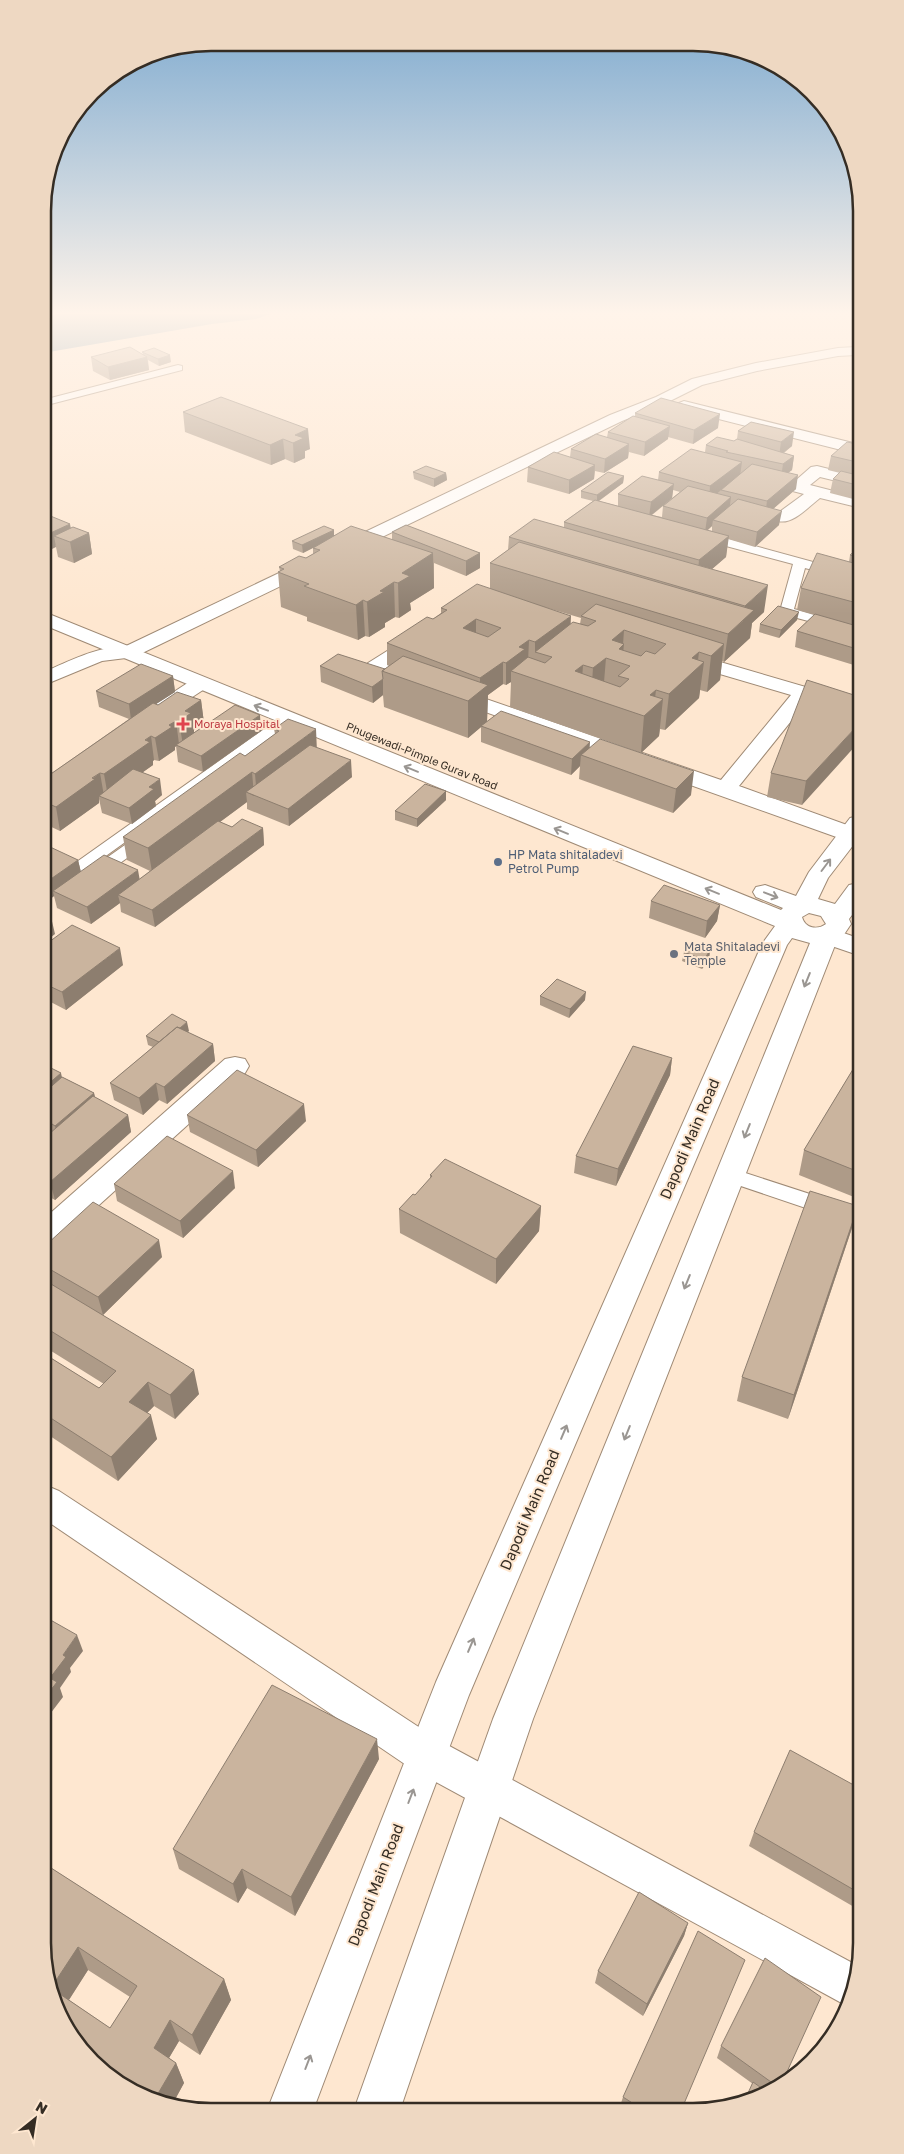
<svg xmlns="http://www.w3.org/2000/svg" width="904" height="2154" font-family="'Golos Text',sans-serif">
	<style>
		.water { fill: #7696a9 }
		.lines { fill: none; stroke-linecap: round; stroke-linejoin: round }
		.lane-casing { stroke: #9f8a75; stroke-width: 2 }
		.street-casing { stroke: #9f8a75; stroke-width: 2 }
		.secondary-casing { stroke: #9f8a75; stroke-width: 2 }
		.lane { fill: #fff; fill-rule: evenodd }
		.street { fill: #fff; fill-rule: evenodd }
		.secondary { fill: #fff; fill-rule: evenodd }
		.wall { fill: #ae9b88; fill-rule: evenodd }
		.shaded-wall { fill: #8d7e6f }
		.building { fill: #cab49e; stroke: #8d7e6f; fill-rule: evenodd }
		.oneway { stroke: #9a9692 }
		.health-dot { fill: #e0444e; stroke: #fee7d0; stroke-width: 2 }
		.service-dot { fill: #5c6f8a; stroke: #fee7d0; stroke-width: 2 }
		.worship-dot { fill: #6b7280; stroke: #fee7d0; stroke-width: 2 }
		.labels { text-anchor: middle; stroke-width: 4; stroke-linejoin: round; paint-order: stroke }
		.far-health-label { font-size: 11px; fill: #be3a42; stroke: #fee7d0; text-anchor: start }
		.far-street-label { font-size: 11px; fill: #352d24; stroke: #fee7d0 }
		.service-label { font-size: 12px; fill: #4e5e75; stroke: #fee7d0; text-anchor: start }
		.worship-label { font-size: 12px; fill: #5b616d; stroke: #fee7d0; text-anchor: start }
		.near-street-label { font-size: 15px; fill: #352d24; stroke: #fee7d0 }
		.rim { fill: none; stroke: #352d24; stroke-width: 2.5 }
	</style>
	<rect width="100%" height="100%" fill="#fee7d0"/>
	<path class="water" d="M67,312H276L256,319L212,324L43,353V317Z"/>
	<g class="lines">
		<g class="lane-casing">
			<path id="lane" d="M178,365L182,366V370L43,406V400Z
				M704,532L857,574V582L805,568L794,609L857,626V634L782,614L780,611L793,564L700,539L698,536Z
				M289,714L294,715L296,718L294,721L89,868L91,869L139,835H151L153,838L151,841L99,878C90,881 75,876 69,869L71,866L284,715Z
				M730,1168L859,1210V1226L723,1180L720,1175L723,1170Z"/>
		</g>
		<g class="street-casing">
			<path id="street" d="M856,347V355L838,356L757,371L702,385L666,403L622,421L134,657L102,661L44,685V672C70,661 95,647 124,647L610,415L656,397L692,379L756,363L838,348Z
				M684,401L857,444V454L679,409L676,406L679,403Z
				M703,458L795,481L811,467L817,466L857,476V486L820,477L810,485L857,497V507L820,498C808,507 793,525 778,521L775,517L778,513L804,494L697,466L695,463L697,460Z
				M418,634L425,636L428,640L425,644L382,671L375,673L368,671L365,667L368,663L411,636Z
				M686,652L857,702V714L808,700L739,786L858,829V839L850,841L842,839L446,698L443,694L446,690L453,688L460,690L721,780L791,695L679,662L676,658L679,654Z
				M199,678L206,680L209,684L206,688L159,719L152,721L145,719L142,715L145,711L192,680Z
				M826,927L858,938V955L817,941L814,935L817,929Z
				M235,1057L245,1059L249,1066L245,1073L57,1243L46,1247V1217L225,1059Z
				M47,1486L59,1491L440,1741L858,1966L849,2007L412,1769L47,1521Z"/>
		</g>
		<g class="secondary-casing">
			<path id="secondary" d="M44,612L781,910L783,908L756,897L753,892L756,887L765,885L796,896L809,872L850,818L858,816V839L828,878L818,899L835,904L849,885L858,883V907L849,919L851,924L843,936L837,940L533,1719L401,2107H355L493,1719L810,943L792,938L787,945L469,1695L314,2108H268L436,1682L762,944L775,926L44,625ZM809,913L821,916L826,924C818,930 805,929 802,917Z"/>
		</g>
		<use href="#lane" class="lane"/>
		<use href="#street" class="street"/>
		<use href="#secondary" class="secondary"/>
	</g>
	<path class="wall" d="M142,352L171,362L159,366L148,360L149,370L110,380L93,371L91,357L143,354Z
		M221,397L310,449L305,451V458L294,463L285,459L271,465L185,432L183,412Z
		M635,413L718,428L693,444L668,437V439L644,456L629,452L628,458L604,473L595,471L594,479L569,494L527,482L528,467L570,457L571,449L607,437L608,432L635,417Z
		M751,422L792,446L784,453L794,456L792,470L788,473L796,489L773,509L779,525L755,547L728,539L726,557L712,569L764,612L752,623L750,638L724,662L722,661L720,680L707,692L700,690L699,698L665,730L660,729L659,736L641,753L510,707L511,682L506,685L503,684L488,695L487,721L590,747L691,795L673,813L579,779L580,766L571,775L481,742V727L468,738L384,707L383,695L373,703L321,682L320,666L385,669L389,666L387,665V643L433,619L441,613V608L490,589V563L508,550L509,537L564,527V522L593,501L581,498V491L624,476L623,483L599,501L618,506V494L658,480L659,472L705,452L706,445L734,441L737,439L738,431ZM673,490L680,492L672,498ZM663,506L662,517L652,515ZM712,526V531L708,530ZM531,603L581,618L580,624H571Z
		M857,444V500L830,493L833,479L840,473L828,470L831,456Z
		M413,472L446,473L447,480L434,487L414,479Z
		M44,517L71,528L89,533L92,554L74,563L58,557L56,547Z
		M334,530V535L392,540V532L480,553V568L466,576L434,563V588L410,603L411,610L399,618L395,617L385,623V627L369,637L365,636L358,640L307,621V617L281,607L278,572L280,571L279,567L306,558L313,554V548L303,553L293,549L292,541Z
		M857,549V666L795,647L797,631L814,615L797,610L801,588L849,562L850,555Z
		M797,620L779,638L759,632L760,624Z
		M173,676L175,692L156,704L158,705L201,700L204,723L194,730V733L261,731L203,772L178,762L176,746L175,747V750L159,761L154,760L153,761V765L143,772L162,795L155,801L156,806L132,824L102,813L99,799V803L60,831L45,824V778L129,719L99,707L96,691Z
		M857,696L802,805L767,797L771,773Z
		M274,729L317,748L352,777L289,826L247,809V802L220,822L232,827L263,828L264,845L155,927L121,912L120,903L91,924L57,908L54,896L45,903V848L78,860L81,872L140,879L150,871L127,860L123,837L245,756L275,734Z
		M446,791V800L417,827L395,820V811Z
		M651,901L720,905L717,921L705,938L649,918Z
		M45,945L123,965L66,1010L45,999Z
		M710,950L709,959L702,969L682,961L684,952Z
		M540,996L585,1000L569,1018L540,1005Z
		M189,1031L187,1032L213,1044L215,1061L167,1104L159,1100L143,1115L114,1100L110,1083L153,1047L148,1045L146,1036Z
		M672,1058L670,1075L616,1186L574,1173L576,1156Z
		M858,1061L859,1199L799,1175L804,1150Z
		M45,1065L62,1077L94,1093L95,1098L128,1115L131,1132L55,1200L46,1195Z
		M187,1115L306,1121L258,1167L190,1132Z
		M430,1175L541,1206L539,1231L496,1284L400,1233L399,1209L415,1195L430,1179Z
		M114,1184L235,1188L183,1238L117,1201Z
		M858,1206L851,1231L788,1419L737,1401L742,1377Z
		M46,1245L162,1257L103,1315L199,1394L175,1419L154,1406L147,1413L157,1439L118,1481L47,1434L46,1355L99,1388L104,1384L48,1349L46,1351Z
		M379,1759L295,1916L247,1888L238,1903L179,1869L173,1849Z
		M861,1789V1911L749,1846L754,1832Z
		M48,1866L224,1979L231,2000L200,2055L179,2041L169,2058L176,2063L184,2083L172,2105L100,2069L65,2027ZM88,1970L130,1997L110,2028L69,2000Z
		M688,1923L684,1936L643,2016L595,1983L598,1971Z
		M721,2046L781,2085L744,2102L753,2084L717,2058Z
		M623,2097L684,2106H620Z"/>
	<path class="shaded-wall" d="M170,355L171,362L159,366L158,359Z
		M147,357L149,370L110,380L108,367Z
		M720,414L718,428L693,444L694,430Z
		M670,426L668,439L644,456L645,442Z
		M308,429L310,449L305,451V458L294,463L293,443L295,435Z
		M794,432L792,446L779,456L781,442Z
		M283,439L285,459L271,465L270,445Z
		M629,444L628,458L604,473L605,459Z
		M794,456L792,470L781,478L783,464Z
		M742,462L740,476L721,490L720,491L709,500L710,486Z
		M595,465L594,479L569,494V480Z
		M446,473L447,480L434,487V479Z
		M798,475L796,489L765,516L767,501Z
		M624,476L623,483L597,502V495Z
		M674,484L672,498L649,517L651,502Z
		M731,497L729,512L713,520L712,526L705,532L707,518Z
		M782,511L779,525L755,547L757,532Z
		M70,524L73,539L54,536L56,547L44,553V536Z
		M334,530V537L303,553L302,545Z
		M89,533L92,554L74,563L70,542Z
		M729,536L726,557L697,582L699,560Z
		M433,553L434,588L410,603L411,610L399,618L398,583L402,573Z
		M480,553V568L466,576V561Z
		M394,582L395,617L385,623V627L369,637L367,602L380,591Z
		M768,585L764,612L752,623L750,638L724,662L728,634L743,621L745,606Z
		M363,600L365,636L358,640L356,605Z
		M799,612L797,620L779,638L781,630Z
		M571,616L570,639L535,652V642Z
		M476,619V641L463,628Z
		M624,630L623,645L624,644L622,663L612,640Z
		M529,640L528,662L511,671V682L506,685V663L519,647Z
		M724,644L720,680L707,692L711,656Z
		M699,652L697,668L704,662L699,698L665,730L669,694L692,658Z
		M606,658L603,694L591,698L593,668Z
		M503,662V684L488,695L487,722L468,738V701L480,691V678Z
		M583,665L581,695L575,671Z
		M173,676L175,692L131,720L129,704Z
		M383,679V695L373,703L372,687Z
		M656,690L654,707L663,699L659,736L641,753L644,716L650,695Z
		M201,700L204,723L194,730V736L183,745L179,722L185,711Z
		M260,715L261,731L203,772L201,756Z
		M176,721L179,744L175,747V750L159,761L155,738L169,725Z
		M857,726L858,743L802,805L806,781Z
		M316,729L317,752L257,797L255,774Z
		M151,736L154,760L153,761V765L108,797L104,774Z
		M590,742L589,758L581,755L580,766L571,775L572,759Z
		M351,760L352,777L289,826L288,809Z
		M694,771L691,795L673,813L676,789Z
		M252,772L254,796L246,792L247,802L152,872L148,848Z
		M100,773L104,796H99V803L60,831L56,807Z
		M160,779L162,795L155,801L156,806L132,824L129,808L149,787Z
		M446,791V800L417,827V819Z
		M263,828L264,845L155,927L152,910Z
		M78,860L82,877L53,891L54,896L45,903V883Z
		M138,870L141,887L118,895L120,903L91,924L87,907Z
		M720,905L717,921L705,938L707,921Z
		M51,917L55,934L45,942V922Z
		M120,948L123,965L66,1010L62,992Z
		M710,950L709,959L702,969L704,960Z
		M586,992L585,1000L569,1018L570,1009Z
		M187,1022L189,1031L163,1052L161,1044Z
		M213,1044L215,1061L167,1104L164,1087Z
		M672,1058L670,1075L616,1186L618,1169Z
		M61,1073L63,1082L46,1096V1086Z
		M156,1083L159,1100L143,1115L139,1098Z
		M94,1093L98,1110L60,1143L55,1126Z
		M304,1104L306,1121L258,1167L256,1150Z
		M128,1115L131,1132L55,1200L50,1182Z
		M233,1171L235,1188L183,1238L180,1221Z
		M541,1206L539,1231L496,1284V1259Z
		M858,1206L851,1231L788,1419L794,1395Z
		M159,1240L162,1257L103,1315L98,1297Z
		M194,1370L199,1394L175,1419L170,1395Z
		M148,1382L154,1406L135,1425L129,1402Z
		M151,1415L157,1439L118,1481L111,1457Z
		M47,1573L50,1583L47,1587Z
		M77,1635L83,1651L70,1668L71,1672L60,1688L63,1697L47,1718V1695L50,1678L63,1655Z
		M377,1739L379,1759L295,1916L291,1897Z
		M242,1869L247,1888L238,1903L233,1884Z
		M688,1923L684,1936L643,2016L647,2004Z
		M78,1947L88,1970L63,2009L51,1988Z
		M224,1979L231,2000L200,2055L192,2035Z
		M170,2020L179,2041L163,2068L154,2048Z
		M176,2063L184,2083L172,2105L156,2097Z"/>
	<path class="building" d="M130,347L147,357L108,367L91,357Z
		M154,348L170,355L158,359L142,352Z
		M221,397L308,429L295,435L304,438L293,443L283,439L270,445L183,412Z
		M661,398L720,414L694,430L635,413Z
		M633,416L670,426L645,442L608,432Z
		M751,422L794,432L781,442L738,431Z
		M596,434L629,444L605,459L571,449Z
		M717,437L734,441L737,439L794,456L783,464L726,452L728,451L706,445Z
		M847,442L857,444V462L831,456Z
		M691,449L742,462L710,486L659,472Z
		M554,452L595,465L569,480L528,467Z
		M752,464L798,475L767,501L721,490Z
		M426,466L446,473L434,479L413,472Z
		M841,471L857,475V485L833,479Z
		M608,472L624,476L597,495L581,491Z
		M642,476L674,484L651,502L618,494Z
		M688,486L731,497L707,518L663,506Z
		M738,499L782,511L757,532L713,520Z
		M595,500L729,536L699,560L564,522Z
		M48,515L70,524L44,536V517Z
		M534,519L768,585L745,606L509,537Z
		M406,525L480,553L466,561L392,532Z
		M324,526L334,530L302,545L292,541Z
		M351,526L433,553L402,573L410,576L398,583L394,582L380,591L384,592L367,602L363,600L356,605L304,586L309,584L278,572L284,569L279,567L299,556L306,558L320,550L313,548Z
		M73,527L89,533L70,542L54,536Z
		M519,542L754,610L728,634L490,563Z
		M857,549V557L850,555Z
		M817,553L857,564V603L801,588Z
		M477,584L571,616L535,642L529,640L519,647L525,649L506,663L503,662L480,678L387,643L427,617L433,619L447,610L441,608ZM476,619L501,628L488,637L463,628Z
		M596,604L724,644L711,656L699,652L692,658L704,662L669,694L656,690L650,695L663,699L644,716L511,671L528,657L545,663L552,657L535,652L573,622L588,626L596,621L581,616ZM624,630L666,644L655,654L646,651L641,656L619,649L624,644L612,640ZM606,658L630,666L618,676L629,679L620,687L575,671L583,665L593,668Z
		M778,606L799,612L781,630L760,624Z
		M815,614L857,626V649L797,631Z
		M338,654L385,669L382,671L383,679L372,687L320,666Z
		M403,656L488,685L468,701L382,671Z
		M141,664L173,676L129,704L96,691Z
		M807,680L857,696V726L806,781L771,773Z
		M177,692L201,700L185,711L191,713L179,722L176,721L169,725L172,727L155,738L151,736L145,740L150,742L104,774L100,773L92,778L95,779L56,807L45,802V778L153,703L158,705Z
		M235,705L260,715L201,756L176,745Z
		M501,711L590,742L572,759L481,726Z
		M288,719L316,729L255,774L252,772L148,848L123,837L240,753L245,756L279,731L274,729Z
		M600,739L694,771L676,789L581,755Z
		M310,745L351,760L288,809L246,792Z
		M133,769L160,779L149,787L154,789L129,808L99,796Z
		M425,784L446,791L417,819L395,811Z
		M242,819L263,828L152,910L118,895L218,821L232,827Z
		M48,846L78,860L45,883V848Z
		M104,855L138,870L87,907L53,891Z
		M664,885L720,905L707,921L651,901Z
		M45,914L51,917L45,922Z
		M72,925L120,948L62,992L45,984V945Z
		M690,943L710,950L704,960L684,952Z
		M557,979L586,992L570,1009L540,996Z
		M172,1014L187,1022L180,1028L177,1027L159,1042L146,1036Z
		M177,1027L213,1044L164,1087L156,1083L139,1098L110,1083Z
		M633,1046L672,1058L618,1169L576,1156Z
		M858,1061L859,1172L804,1150Z
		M45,1065L61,1073L46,1086Z
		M237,1070L304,1104L256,1150L187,1115Z
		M62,1077L94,1093L55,1126L46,1120V1091Z
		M93,1096L128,1115L50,1182L46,1180V1132L49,1134Z
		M167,1136L233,1171L180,1221L114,1184Z
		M445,1159L541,1206L496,1259L399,1209L413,1194L415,1195L432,1176L430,1175Z
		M810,1191L858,1206L794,1395L742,1377Z
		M93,1202L159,1240L98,1297L46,1267V1245Z
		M46,1281L194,1370L170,1395L148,1382L129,1402L151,1415L111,1457L46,1415V1355L99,1388L116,1371L46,1328Z
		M47,1618L77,1635L63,1655L66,1657L50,1678L57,1682L47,1695Z
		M272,1685L377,1739L291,1897L242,1869L233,1884L173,1849Z
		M790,1750L861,1789V1894L754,1832Z
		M48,1866L224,1979L192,2035L170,2020L154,2048L176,2063L156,2097L100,2069L65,2027L48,1986ZM78,1947L137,1986L110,2028L51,1988Z
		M639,1892L688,1923L647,2004L598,1971Z
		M698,1931L745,1960L683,2106H637L623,2097Z
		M765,1958L821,1997L781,2085L778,2087L721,2046Z
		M753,2082L767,2092L744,2102Z"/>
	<defs><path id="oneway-shaft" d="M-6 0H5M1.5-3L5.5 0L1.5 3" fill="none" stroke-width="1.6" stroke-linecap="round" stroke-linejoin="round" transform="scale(1.25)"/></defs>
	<g class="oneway">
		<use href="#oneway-shaft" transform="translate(261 708) rotate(-159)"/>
		<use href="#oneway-shaft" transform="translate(411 769) rotate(-158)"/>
		<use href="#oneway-shaft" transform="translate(561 831) rotate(-158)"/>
		<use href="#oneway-shaft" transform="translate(826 865) rotate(-53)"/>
		<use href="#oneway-shaft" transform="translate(712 891) rotate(-158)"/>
		<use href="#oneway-shaft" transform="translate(771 895) rotate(21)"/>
		<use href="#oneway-shaft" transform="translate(807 980) rotate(112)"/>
		<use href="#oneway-shaft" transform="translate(747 1131) rotate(112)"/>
		<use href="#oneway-shaft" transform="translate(687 1282) rotate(112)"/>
		<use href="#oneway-shaft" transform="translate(564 1432) rotate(-67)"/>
		<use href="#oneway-shaft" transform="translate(627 1433) rotate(112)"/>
		<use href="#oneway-shaft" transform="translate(471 1645) rotate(-67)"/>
		<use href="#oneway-shaft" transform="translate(411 1796) rotate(-69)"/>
		<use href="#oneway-shaft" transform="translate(308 2062) rotate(-69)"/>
	</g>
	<linearGradient id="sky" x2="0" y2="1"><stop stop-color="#7aa8cf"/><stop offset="0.51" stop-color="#fff4ea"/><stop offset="1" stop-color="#fff4ea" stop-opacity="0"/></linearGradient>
	<rect width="904" height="614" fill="url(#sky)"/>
	<path class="health-dot" d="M180.5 716.5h5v5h5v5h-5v5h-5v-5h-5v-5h5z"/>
	<circle class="service-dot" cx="498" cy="862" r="5"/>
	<circle class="worship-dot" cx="674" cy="954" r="5"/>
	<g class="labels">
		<g class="far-health-label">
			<text x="194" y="728">Moraya Hospital</text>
		</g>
		<g class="far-street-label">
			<text transform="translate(422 756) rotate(22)" y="4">Phugewadi-Pimple Gurav Road</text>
		</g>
		<g class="service-label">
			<text x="508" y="859">HP Mata shitaladevi<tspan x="508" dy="14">Petrol Pump</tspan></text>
		</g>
		<g class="worship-label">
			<text x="684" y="951">Mata Shitaladevi<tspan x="684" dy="14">Temple</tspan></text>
		</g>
		<g class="near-street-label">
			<text transform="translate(690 1139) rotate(-67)" y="5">Dapodi Main Road</text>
			<text transform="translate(530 1510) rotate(-67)" y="5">Dapodi Main Road</text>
			<text transform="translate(376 1885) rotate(-69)" y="5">Dapodi Main Road</text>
		</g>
	</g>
	<path d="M0 0H904V2154H0ZM211 51H693A160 160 0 0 1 853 211V1943A160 160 0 0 1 693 2103H211A160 160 0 0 1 51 1943V211A160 160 0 0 1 211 51Z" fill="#eed8c2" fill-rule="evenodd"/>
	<path class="rim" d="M211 51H693A160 160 0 0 1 853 211V1943A160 160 0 0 1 693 2103H211A160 160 0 0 1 51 1943V211A160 160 0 0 1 211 51Z"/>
	<g transform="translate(35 2119) rotate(30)" stroke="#fee7d0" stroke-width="4" paint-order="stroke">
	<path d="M0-4L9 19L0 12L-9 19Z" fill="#352d24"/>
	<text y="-8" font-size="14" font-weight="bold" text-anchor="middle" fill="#352d24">N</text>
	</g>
</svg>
